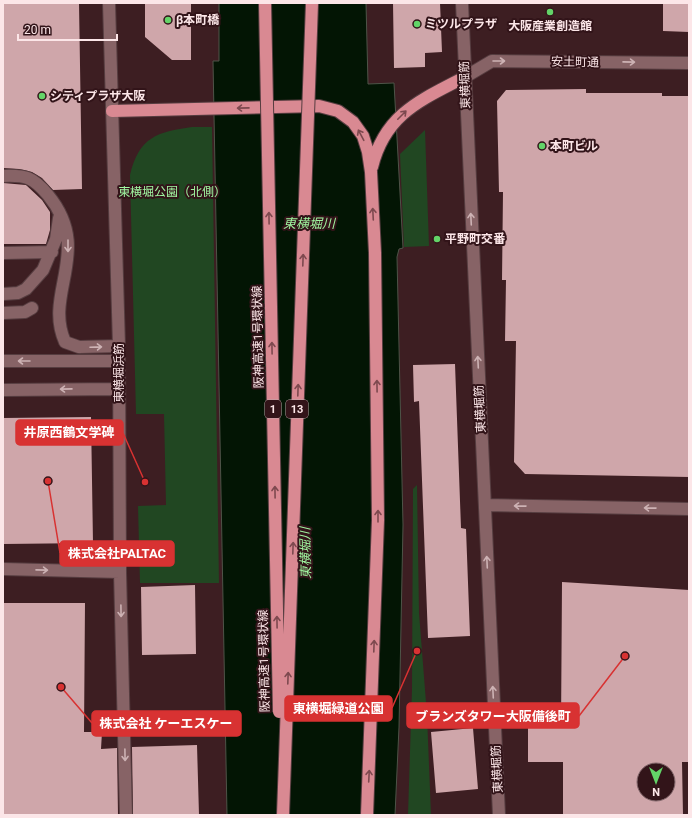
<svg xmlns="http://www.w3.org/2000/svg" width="692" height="818" font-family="Roboto,'Noto Sans JP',sans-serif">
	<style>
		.green { fill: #214722 }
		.water { fill: #031504; stroke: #4e5448 }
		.building { fill: #cfa6aa; fill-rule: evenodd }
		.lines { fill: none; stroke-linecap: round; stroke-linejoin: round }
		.minor-casing { stroke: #563d40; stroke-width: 14 }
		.highway-casing { stroke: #563d40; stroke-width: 14 }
		.minor { stroke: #876366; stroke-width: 12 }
		.highway { stroke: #d98992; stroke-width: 12 }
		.highway-bridge-casing { stroke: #563d40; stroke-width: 14; stroke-linecap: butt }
		.highway-bridge { stroke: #d98992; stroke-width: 12 }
		.oneway { stroke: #cdb2b4 }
		.oneway2 { stroke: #7d494f }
		.poi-dot { fill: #63d468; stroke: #321419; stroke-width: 1.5 }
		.labels { text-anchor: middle; stroke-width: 4; stroke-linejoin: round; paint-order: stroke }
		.shield { fill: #321419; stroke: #bfa7aa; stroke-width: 1 }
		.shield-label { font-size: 11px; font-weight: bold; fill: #fce6e8 }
		.poi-label { font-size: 12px; font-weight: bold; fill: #fce6e8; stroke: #321419; text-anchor: start }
		.street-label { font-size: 12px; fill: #fce6e8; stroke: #321419 }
		.park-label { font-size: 12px; fill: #a1f7a2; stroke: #321419 }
		.water-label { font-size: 13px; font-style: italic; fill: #9ff59f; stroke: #321419 }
		.leader { fill: none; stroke: #d83232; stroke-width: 1.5 }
		.callout-dot { fill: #d83232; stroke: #321419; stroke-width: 1.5 }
		.callout { fill: #d83232; stroke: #d83232; stroke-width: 1.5 }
		.callout-label { font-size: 13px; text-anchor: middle; font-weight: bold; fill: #fff }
	</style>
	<rect width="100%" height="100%" fill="#3d1e22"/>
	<path class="green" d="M192,127H212L219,583H140L138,506L166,505L164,414H136L130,175C139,137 157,132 192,127Z
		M425,130L429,246L404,247L400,154Z
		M417,485L419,613L427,715L431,815H408L412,689L413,489Z"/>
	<path class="water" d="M219,3H366L368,84L394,83L403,248L399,249L397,257L403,525L399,727L395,815H227L213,61H219Z"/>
	<path class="building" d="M3,3H79L82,189L53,190L42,178L32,172L19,169L3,168Z
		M145,3H191V60H172L145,37Z
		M393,3H440L442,52L425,53V67L394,68Z
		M663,3H689V32L663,31Z
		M586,89V93H662V96H689V477L525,474L514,462L516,341H505L506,280H502L503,192H499L497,101L506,90Z
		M3,183L26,185L42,200L50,212V230L46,244H3Z
		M455,364L461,528L466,529L470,636L428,638L419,401L414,402L413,365Z
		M91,417L93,543L3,544V418Z
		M562,582L689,590V762H682L683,815H563V762H528V728H561ZM644,770H668V794H644Z
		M195,585L196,654L142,655L141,587Z
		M3,603H85L84,732H102L101,749L117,748L118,815H3Z
		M473,728L478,789L436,793L431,732Z
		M197,745L199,815H133L132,747Z"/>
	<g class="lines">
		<g class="minor-casing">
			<path id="minor" d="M109,3L119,346L120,572L126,815
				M462,3L499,815
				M465,77L492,61L689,63
				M3,176C26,175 33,177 48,195C94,251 43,293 65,342L79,347L119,346
				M3,253L52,252
				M3,294L18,293L26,289L43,270L56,239L59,218
				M3,313L25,312L32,308
				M3,361H119
				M3,390L119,389
				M485,505L689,509
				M3,569L120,572"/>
		</g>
		<g class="highway-casing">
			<path id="highway" d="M112,111L319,106L338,111L353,122L363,136L368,152L371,172L375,253L378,520L367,815
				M372,167C385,114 421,100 465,77"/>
		</g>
		<use href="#minor" class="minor"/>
		<use href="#highway" class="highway"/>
		<g class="highway-bridge-casing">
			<path id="highway-bridge" d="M265,3L279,712
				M283,815L312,3"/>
		</g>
		<use href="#highway-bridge" class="highway-bridge"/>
	</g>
	<defs><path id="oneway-shaft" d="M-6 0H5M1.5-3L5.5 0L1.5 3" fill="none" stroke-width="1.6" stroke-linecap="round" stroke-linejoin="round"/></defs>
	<g class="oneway">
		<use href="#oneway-shaft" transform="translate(499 61)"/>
		<use href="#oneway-shaft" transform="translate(629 62) rotate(1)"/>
		<use href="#oneway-shaft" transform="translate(471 219) rotate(-93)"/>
		<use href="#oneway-shaft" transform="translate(68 246) rotate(90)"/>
		<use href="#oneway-shaft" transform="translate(96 347) rotate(-2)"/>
		<use href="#oneway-shaft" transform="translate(24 361) rotate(180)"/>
		<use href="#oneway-shaft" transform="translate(478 362) rotate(-93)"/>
		<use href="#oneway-shaft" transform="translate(66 389) rotate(179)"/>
		<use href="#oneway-shaft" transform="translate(520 506) rotate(-179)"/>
		<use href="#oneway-shaft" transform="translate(650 508) rotate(-179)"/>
		<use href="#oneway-shaft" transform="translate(487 562) rotate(-93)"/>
		<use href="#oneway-shaft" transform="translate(42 570) rotate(1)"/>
		<use href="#oneway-shaft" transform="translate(121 611) rotate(89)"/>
		<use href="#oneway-shaft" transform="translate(493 692) rotate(-93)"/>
		<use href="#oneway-shaft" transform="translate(125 755) rotate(89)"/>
	</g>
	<g class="oneway2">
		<use href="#oneway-shaft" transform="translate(243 108) rotate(179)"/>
		<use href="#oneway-shaft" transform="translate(402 115) rotate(-45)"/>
		<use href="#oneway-shaft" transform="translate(361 135) rotate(-118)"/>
		<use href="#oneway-shaft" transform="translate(373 214) rotate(-93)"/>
		<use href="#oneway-shaft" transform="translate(269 218) rotate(-91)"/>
		<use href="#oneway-shaft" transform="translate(303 260) rotate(-88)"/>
		<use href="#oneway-shaft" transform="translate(272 348) rotate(-91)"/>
		<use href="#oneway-shaft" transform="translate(377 386) rotate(-91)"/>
		<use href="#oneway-shaft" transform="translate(298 390) rotate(-88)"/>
		<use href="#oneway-shaft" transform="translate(275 492) rotate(-91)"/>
		<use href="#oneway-shaft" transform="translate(378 516) rotate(-90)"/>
		<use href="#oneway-shaft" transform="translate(293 548) rotate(-88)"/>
		<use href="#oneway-shaft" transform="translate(277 622) rotate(-91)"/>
		<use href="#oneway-shaft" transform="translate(374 646) rotate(-88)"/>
		<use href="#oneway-shaft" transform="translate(288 678) rotate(-88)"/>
		<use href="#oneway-shaft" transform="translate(369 776) rotate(-87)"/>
	</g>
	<g class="poi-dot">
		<circle cx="550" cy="12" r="4"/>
		<circle cx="168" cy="20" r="4"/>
		<circle cx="417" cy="24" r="4"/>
		<circle cx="42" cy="96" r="4"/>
		<circle cx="542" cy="146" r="4"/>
		<circle cx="437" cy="239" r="4"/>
	</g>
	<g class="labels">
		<g class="shield">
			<rect x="265" y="400" width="16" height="18" rx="3"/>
			<rect x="286" y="400" width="22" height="18" rx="3"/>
		</g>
		<g class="shield-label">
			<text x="273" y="413">1</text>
			<text x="297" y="413">13</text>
		</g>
		<g class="poi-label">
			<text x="176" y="24">β本町橋</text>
			<text x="425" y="28">ミツルプラザ</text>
			<text x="550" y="30" text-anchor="middle">大阪産業創造館</text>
			<text x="50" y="100">シティプラザ大阪</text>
			<text x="550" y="150">本町ビル</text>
			<text x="445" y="243">平野町交番</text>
		</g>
		<g class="street-label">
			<text transform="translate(575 62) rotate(1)" y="4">安土町通</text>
			<text transform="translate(465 85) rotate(-92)" y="4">東横堀筋</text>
			<text transform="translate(258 337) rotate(-91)" y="4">阪神高速1号環状線</text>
			<text transform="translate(119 373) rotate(-90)" y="4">東横堀浜筋</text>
			<text transform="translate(480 409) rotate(-93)" y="4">東横堀筋</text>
			<text transform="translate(264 661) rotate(-91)" y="4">阪神高速1号環状線</text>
			<text transform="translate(497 769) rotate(-93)" y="4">東横堀筋</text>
		</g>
		<g class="park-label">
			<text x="172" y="196">東横堀公園（北側）</text>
		</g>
		<g class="water-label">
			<text x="309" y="228">東横堀川</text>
			<text transform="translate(305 553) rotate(-91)" y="5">東横堀川</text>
		</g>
	</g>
	<path class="leader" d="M145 482L123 433M48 481L60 553M417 651L392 708M625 656L579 716M61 687L92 723"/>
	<g class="callout-dot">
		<circle cx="145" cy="482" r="4"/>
		<circle cx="48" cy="481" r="4"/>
		<circle cx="417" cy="651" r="4"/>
		<circle cx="625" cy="656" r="4"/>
		<circle cx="61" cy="687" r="4"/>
	</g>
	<g class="callout">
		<rect x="16" y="420" width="107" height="25" rx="4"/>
		<rect x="60" y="541" width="114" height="25" rx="4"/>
		<rect x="285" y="696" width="107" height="25" rx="4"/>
		<rect x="407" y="703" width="172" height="25" rx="4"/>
		<rect x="92" y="711" width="149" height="25" rx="4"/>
	</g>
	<g class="callout-label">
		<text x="69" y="437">井原西鶴文学碑</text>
		<text x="117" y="558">株式会社PALTAC</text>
		<text x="338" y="713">東横堀緑道公園</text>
		<text x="493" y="721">ブランズタワー大阪備後町</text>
		<text x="166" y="728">株式会社 ケーエスケー</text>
	</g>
	<rect width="692" height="818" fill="none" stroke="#fce6e8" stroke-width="8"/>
	<g transform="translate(656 782) rotate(180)"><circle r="19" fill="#321419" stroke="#83686c"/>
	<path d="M0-3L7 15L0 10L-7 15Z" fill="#63d468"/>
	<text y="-6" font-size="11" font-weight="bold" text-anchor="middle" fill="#fce6e8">N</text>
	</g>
	<path d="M18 34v6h99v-6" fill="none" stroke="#fce6e8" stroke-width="2"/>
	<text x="24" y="34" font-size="12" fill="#fce6e8" stroke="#321419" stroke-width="3" paint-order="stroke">20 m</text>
</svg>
